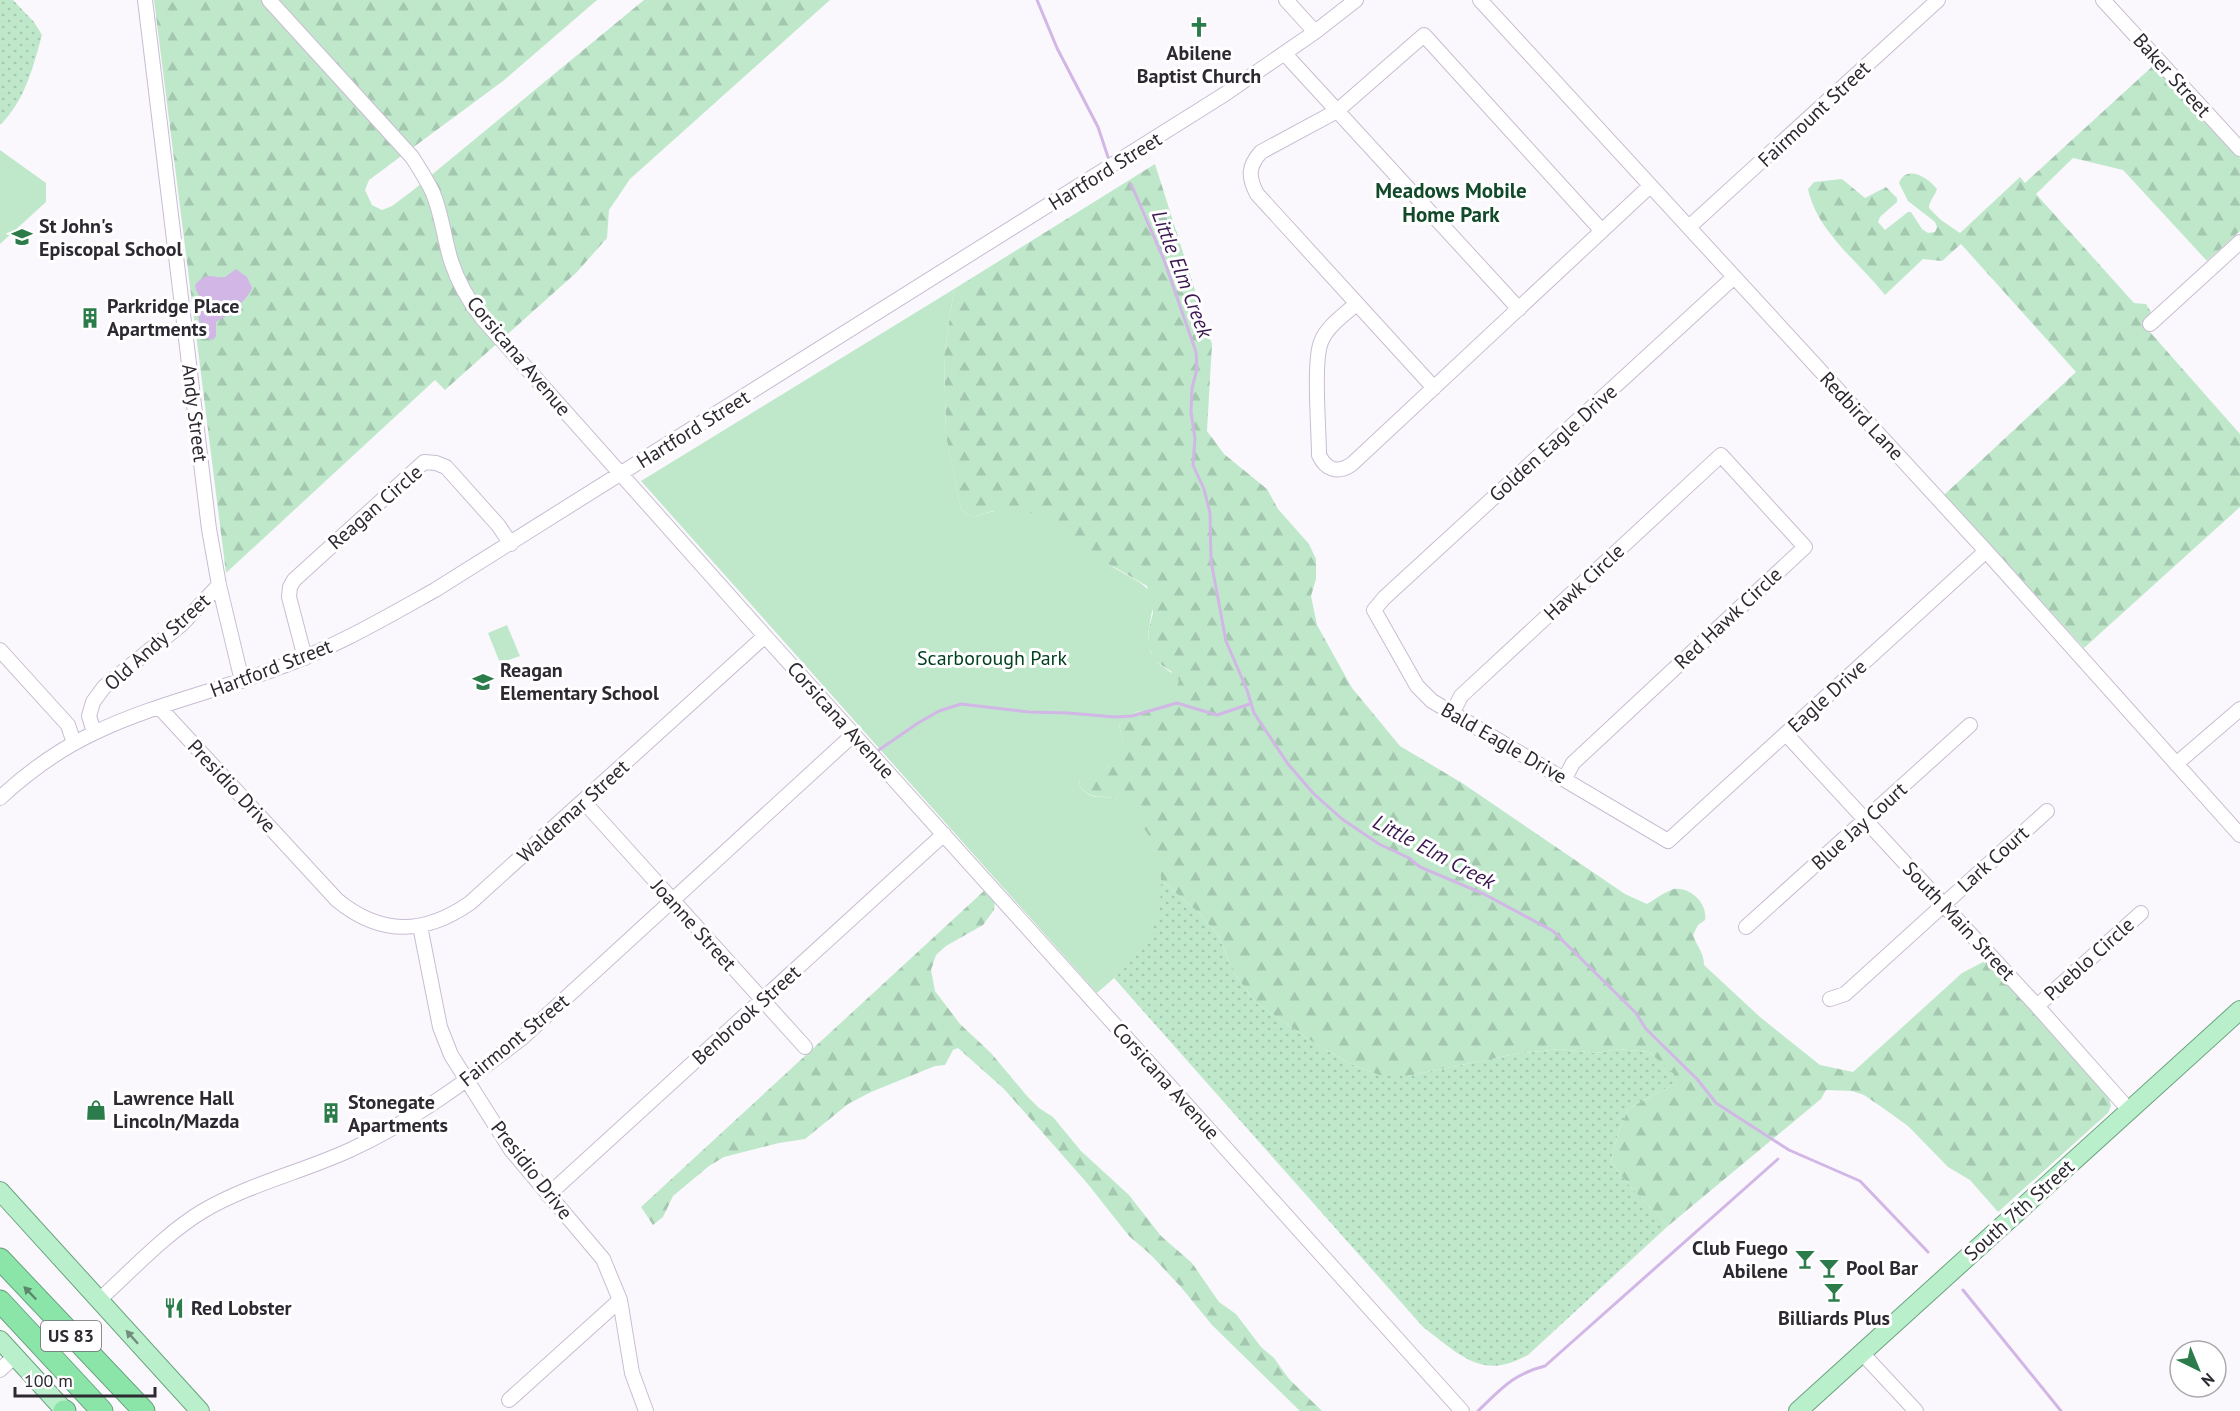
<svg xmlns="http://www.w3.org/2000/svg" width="2240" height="1411" font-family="'PT Sans',sans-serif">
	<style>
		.grass { fill: url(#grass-dots) }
		.forest { fill: url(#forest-firs) }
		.green { fill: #bfe8cb }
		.water { fill: #d1b6e6 }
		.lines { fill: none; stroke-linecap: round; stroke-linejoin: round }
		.stream { stroke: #d1b6e6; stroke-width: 3 }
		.minor-casing { stroke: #c8bcd2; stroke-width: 16 }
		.major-casing { stroke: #6aa37f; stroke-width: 20 }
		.highway-casing { stroke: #6aa37f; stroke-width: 23 }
		.minor { stroke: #fff; stroke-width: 14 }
		.major { stroke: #b9efcb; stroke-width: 18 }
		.highway { stroke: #8be5a9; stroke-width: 21 }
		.oneway { fill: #5c876d }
		.oneway2 { fill: #748c7e }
		.labels { text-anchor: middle; stroke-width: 6; stroke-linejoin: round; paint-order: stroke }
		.shield { fill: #fff; stroke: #6d696f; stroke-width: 1.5 }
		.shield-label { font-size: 18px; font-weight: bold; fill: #2e2931 }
		.poi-label { font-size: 20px; font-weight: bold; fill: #2e2931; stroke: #fff; text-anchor: start }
		.street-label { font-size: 20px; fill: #2e2931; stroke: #fff }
		.park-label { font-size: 20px; fill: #004120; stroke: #fff }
		.neighbourhood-label { font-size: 21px; font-weight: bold; fill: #114929; stroke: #fff }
		.water-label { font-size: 21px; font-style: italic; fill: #3b1751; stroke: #fff }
	</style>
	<defs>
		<pattern id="grass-dots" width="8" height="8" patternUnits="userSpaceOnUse" patternTransform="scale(1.5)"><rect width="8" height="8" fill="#bfe8cb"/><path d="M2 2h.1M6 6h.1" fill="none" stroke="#a4c7af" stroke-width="1.8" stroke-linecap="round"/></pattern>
		<pattern id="forest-firs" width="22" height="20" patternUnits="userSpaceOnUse" patternTransform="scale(1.5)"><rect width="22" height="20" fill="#bfe8cb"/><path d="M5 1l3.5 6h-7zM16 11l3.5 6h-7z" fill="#a4c7af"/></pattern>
	</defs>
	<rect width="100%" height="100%" fill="#fbf8fd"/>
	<path class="grass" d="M0,0H13L34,22L42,35C33,67 25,101 0,125Z
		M1161,880L1200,914L1218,935L1234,973L1256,1003L1316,1044L1355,1066L1382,1076H1407L1516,1054L1560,1049L1596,1053L1619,1049L1649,1052L1675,1074L1674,1084L1628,1109L1617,1137L1611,1161C1627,1186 1649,1205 1668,1226L1528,1355C1521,1358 1514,1362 1506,1364C1473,1373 1448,1345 1423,1327L1114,978C1146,949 1160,924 1161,880Z"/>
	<path class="forest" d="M154,0H597L503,81L369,180L365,190L372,205L382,210L392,206L412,191L644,0H830L630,179L609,210L607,238L577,272L445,390L435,380L226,573Z
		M2155,64L2240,158V231L2207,261L2123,170L2073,158L2036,194L2134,303L2146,304L2151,312L2142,323L2240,434V507L2084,648L1944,495L2076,372L1961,244L1942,261L1923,259L1885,295C1859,262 1817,232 1808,189L1814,182L1842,179L1865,198L1886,187L1897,198V202L1880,217L1878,222L1885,230L1908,212H1911L1922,229L1928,233L1935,232L1937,227L1935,222L1908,201L1899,183C1906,164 1928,177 1937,189C1935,196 1929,201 1929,208L1941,220L1960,233L2020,177L2025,183Z
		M1155,164L1212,344L1207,431L1224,454L1267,489L1278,509L1309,544L1316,559V579L1311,596L1317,625L1352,688L1400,746L1462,783L1625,894L1647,904C1654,900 1666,891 1674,889C1691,887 1708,904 1705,920L1698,925L1693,935C1697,947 1704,952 1704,965L1760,1017L1820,1065L1853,1072L1962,973L1987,960L2109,1097L2111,1106L2108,1113L1998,1212L1970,1180L1948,1167L1908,1126L1883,1108L1864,1095L1852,1091L1826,1090L1821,1099L1668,1226C1649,1205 1627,1186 1611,1161L1617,1137L1628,1109L1674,1084V1074L1649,1052L1619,1049L1596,1053L1560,1049L1516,1054L1407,1076H1382L1355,1066L1316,1044L1256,1003L1234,973L1218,935L1200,914L1161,880L1155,850L1148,835L1116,798C1099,796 1089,799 1079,785L1080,777L1109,767L1123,741L1119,725L1127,715L1147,709L1172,672L1154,660L1148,644L1149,628L1153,613L1147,586L1114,567L993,511L972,517L961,509L946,437L944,356L954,289Z
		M985,890L995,901L994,910L983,925L946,946L936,955L931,970L935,991L960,1024L991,1053L1027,1096L1039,1108L1053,1117L1081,1151L1129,1195L1161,1236L1192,1263L1219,1302L1236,1314L1261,1347L1274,1358L1289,1379L1322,1411H1300L1212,1325L1180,1286L1150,1254L1129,1236L1087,1183L1004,1089L958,1048L953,1050L945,1065L935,1066L871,1092L848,1104L805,1139L779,1143L724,1157L709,1166L673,1196L663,1217L653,1225L641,1207Z"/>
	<path class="green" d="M0,150L46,183V202L0,244Z
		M954,289L944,356L946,436L961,509L972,517C987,513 1008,505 1023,510C1057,522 1084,547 1113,567C1128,577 1144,581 1154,597C1153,616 1142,640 1154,658C1159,666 1173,672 1179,680L1172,706C1150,717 1138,701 1119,725L1123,741L1121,757L1109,767L1080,778L1079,785C1089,800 1099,796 1116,798C1127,810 1141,822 1149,836C1168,870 1164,915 1143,947C1130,965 1113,979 1097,993L641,481Z
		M507,625L520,656L500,663L488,633Z"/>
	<path class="water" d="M236,269L247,277L252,288C249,295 242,304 235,307C227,310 208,303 202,298C197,294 196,290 195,285C208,270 211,279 225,277Z
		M200,306L215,310L220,309L225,312L226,316L216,322V336L213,340L203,337L197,311Z"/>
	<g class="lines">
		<path class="stream" d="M1037,0L1057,48L1098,127L1108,157
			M1131,184L1164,260L1196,352L1197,369L1192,388L1191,412L1195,439L1193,465L1204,489L1210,513L1211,561L1226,641L1247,690L1254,713L1288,764L1313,793L1342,819L1379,844L1409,858L1420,867L1484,894L1553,931L1636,1013L1646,1029L1697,1079L1716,1103L1789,1150L1860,1181L1928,1252
			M876,752L918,723L939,711L961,704L1029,712L1068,713L1115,717L1132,716L1177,703L1217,715L1250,704
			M1963,1290L2061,1411
			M1478,1411C1501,1389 1513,1374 1545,1366L1778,1159"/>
		<g class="minor-casing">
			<path id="minor" d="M145,0L209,529L219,585L242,681
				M269,0L412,157C419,168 427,180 433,193C442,215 444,238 451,261C458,282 468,300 482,318L765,636L1462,1411
				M1286,0L1315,32
				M1480,0L1986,551L2240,835
				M2103,0L2240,149
				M1285,54L1519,309
				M1689,227L1938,0
				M1734,277L1384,598L1374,610L1417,686L1432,701L1668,841L1986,551
				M1356,304C1344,315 1327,326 1321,342C1313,362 1319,430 1319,455C1326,470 1338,474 1352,464L1650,186
				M2150,324L2240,242
				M1434,388L1257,194C1248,177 1248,166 1261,152L1337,111L1424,35L1602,231
				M0,650L68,725L74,743
				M305,658L289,597L290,587L294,580L424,462L436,463L446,467L498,525L511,544
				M159,707L337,900C381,936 424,935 470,903L765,636
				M1452,714L1461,696L1721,455L1805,547L1573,763L1565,778
				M94,732L89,716L93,702L104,687L182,624L219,585
				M1786,734L2037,1006L2130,1111
				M2176,764L2240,709
				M0,798C28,772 60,749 94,733C152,705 216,691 275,669C332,649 383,619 435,590L1225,94L1315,32L1356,0
				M584,802L805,1047
				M420,926L440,1027L451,1055L511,1150L603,1259L620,1300L632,1373L646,1411
				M1746,927L1970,725
				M1830,999L1845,994L2047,811
				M2037,1006L2141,913
				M548,1195L944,834
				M99,1300C131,1271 166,1233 203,1211C249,1184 302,1172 350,1150C413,1121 468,1080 522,1038L854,734
				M1862,1353L1916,1411
				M0,1370L15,1356
				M509,1400L620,1300"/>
		</g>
		<g class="major-casing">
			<path id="major" d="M0,1191L200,1411
				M0,1340L65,1411
				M1798,1411L2240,1010"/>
		</g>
		<g class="highway-casing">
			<path id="highway" d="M0,1259L144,1411
				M0,1301L102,1411
				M64,1411H65"/>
		</g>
		<use href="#minor" class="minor"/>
		<use href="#major" class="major"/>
		<use href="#highway" class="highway"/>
	</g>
	<defs><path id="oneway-solid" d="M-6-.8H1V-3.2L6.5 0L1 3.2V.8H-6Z" transform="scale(1.5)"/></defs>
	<use class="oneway" href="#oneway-solid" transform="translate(30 1293) rotate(-134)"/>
	<use class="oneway2" href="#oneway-solid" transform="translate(132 1337) rotate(-132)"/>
	<defs>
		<g id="church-bare" transform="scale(1.62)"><path d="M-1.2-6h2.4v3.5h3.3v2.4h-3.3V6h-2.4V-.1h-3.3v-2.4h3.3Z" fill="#2b7b4b" stroke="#fff" stroke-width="2.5" paint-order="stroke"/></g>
		<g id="school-bare" transform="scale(1.62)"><path d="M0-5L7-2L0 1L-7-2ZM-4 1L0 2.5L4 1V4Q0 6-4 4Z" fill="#2b7b4b" stroke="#fff" stroke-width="2.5" paint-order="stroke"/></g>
		<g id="building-bare" transform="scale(1.62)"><path d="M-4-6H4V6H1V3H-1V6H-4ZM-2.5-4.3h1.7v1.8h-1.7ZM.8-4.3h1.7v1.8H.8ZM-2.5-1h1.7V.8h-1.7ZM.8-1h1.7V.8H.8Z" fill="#2b7b4b" stroke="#fff" stroke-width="2.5" paint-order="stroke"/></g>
		<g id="shop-bare" transform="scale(1.62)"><path d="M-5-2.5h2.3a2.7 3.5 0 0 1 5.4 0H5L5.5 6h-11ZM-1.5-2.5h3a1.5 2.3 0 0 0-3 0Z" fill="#2b7b4b" stroke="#fff" stroke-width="2.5" paint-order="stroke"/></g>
		<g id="bar-bare" transform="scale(1.62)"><path d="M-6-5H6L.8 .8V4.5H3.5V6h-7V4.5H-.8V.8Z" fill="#2b7b4b" stroke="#fff" stroke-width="2.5" paint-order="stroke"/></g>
		<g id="restaurant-bare" transform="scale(1.62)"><path d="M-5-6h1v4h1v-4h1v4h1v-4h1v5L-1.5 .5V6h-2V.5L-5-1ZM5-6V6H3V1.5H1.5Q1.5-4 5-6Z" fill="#2b7b4b" stroke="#fff" stroke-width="2.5" paint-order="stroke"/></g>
	</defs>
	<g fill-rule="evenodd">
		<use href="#church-bare" x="1199" y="27"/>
		<use href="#school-bare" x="22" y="237"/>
		<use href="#building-bare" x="90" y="318"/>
		<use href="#school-bare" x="483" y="682"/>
		<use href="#shop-bare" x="96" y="1110"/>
		<use href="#building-bare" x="331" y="1113"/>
		<use href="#bar-bare" x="1805" y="1259"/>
		<use href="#bar-bare" x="1829" y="1268"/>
		<use href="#bar-bare" x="1834" y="1292"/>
		<use href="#restaurant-bare" x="174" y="1308"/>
	</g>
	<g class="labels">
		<rect class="shield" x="41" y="1321" width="60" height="30" rx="4.5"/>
		<g class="shield-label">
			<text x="71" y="1342">US 83</text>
		</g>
		<g class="poi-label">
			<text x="1199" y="60" text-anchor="middle">Abilene<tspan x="1199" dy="23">Baptist Church</tspan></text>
			<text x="39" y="233">St John's<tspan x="39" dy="23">Episcopal School</tspan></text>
			<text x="107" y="313">Parkridge Place<tspan x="107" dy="23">Apartments</tspan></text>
			<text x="500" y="677">Reagan<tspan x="500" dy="23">Elementary School</tspan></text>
			<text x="113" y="1105">Lawrence Hall<tspan x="113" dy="23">Lincoln/Mazda</tspan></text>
			<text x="348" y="1109">Stonegate<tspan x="348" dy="23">Apartments</tspan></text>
			<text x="1788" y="1255" text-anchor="end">Club Fuego<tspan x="1788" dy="23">Abilene</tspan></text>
			<text x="1846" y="1275">Pool Bar</text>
			<text x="191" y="1315">Red Lobster</text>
			<text x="1834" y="1325" text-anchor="middle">Billiards Plus</text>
		</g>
		<g class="street-label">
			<text transform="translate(2172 75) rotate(48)" y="7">Baker Street</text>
			<text transform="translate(1814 114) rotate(-43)" y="7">Fairmount Street</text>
			<text transform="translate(1105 171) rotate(-32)" y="7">Hartford Street</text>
			<text transform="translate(519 356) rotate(50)" y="7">Corsicana Avenue</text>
			<text transform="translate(195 413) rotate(83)" y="7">Andy Street</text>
			<text transform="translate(1862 416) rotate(47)" y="7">Redbird Lane</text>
			<text transform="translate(693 429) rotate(-32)" y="7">Hartford Street</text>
			<text transform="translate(1553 443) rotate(-42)" y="7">Golden Eagle Drive</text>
			<text transform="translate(375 507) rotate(-41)" y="7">Reagan Circle</text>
			<text transform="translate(1584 582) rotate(-43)" y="7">Hawk Circle</text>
			<text transform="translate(1728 618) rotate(-43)" y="7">Red Hawk Circle</text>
			<text transform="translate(157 642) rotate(-42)" y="7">Old Andy Street</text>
			<text transform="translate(271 668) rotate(-21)" y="7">Hartford Street</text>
			<text transform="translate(1827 696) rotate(-42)" y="7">Eagle Drive</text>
			<text transform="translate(841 720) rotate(48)" y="7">Corsicana Avenue</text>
			<text transform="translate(1504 743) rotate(30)" y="7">Bald Eagle Drive</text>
			<text transform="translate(232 786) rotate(47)" y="7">Presidio Drive</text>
			<text transform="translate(573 811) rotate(-42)" y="7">Waldemar Street</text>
			<text transform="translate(1859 826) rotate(-42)" y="7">Blue Jay Court</text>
			<text transform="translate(1993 859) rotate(-42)" y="7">Lark Court</text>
			<text transform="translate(1959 921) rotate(47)" y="7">South Main Street</text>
			<text transform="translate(694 925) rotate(48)" y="7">Joanne Street</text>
			<text transform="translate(2089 959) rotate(-42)" y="7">Pueblo Circle</text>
			<text transform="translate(746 1015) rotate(-42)" y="7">Benbrook Street</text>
			<text transform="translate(514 1040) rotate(-39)" y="7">Fairmont Street</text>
			<text transform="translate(1166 1081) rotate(48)" y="7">Corsicana Avenue</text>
			<text transform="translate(532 1170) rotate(52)" y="7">Presidio Drive</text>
			<text transform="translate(2019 1210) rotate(-42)" y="7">South 7th Street</text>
		</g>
		<g class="park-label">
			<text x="992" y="665">Scarborough Park</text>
		</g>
		<g class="neighbourhood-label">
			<text x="1451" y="198">Meadows Mobile<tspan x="1451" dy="24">Home Park</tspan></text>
		</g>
		<g class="water-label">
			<text transform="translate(1182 274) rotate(69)" y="7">Little Elm Creek</text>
			<text transform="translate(1434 852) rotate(28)" y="7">Little Elm Creek</text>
		</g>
	</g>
	<g transform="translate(2198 1369) rotate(137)"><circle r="28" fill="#ffffff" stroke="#aba9ad" stroke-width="1.5"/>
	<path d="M0-4.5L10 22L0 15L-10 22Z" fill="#2b7b4b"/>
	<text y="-9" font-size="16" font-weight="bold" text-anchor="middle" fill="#2e2931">N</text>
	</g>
	<path d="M15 1387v9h140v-9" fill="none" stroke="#2e2931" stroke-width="3"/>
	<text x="24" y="1387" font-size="18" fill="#2e2931" stroke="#ffffff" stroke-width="4.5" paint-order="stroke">100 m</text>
</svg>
